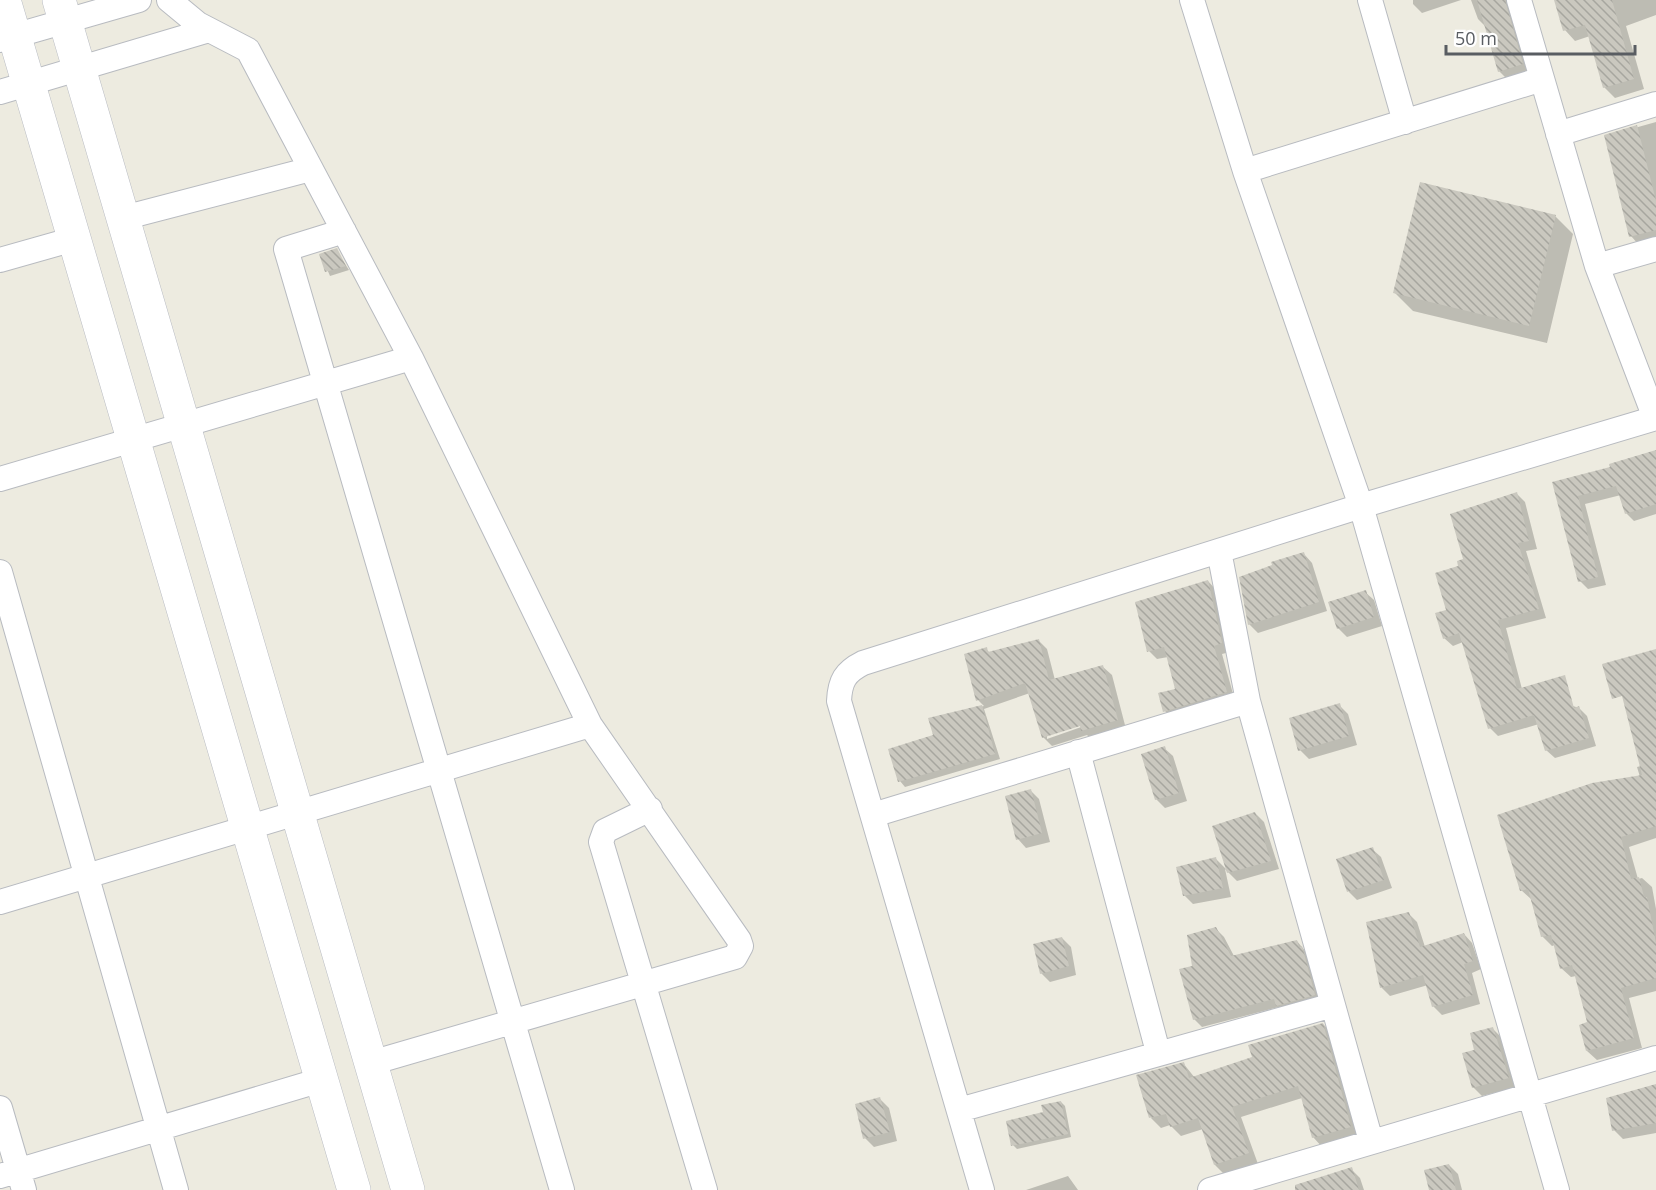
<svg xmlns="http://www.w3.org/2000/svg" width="1656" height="1190" font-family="'Open Sans',sans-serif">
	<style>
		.shadow { fill: #0003; fill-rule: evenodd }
		.building { fill: url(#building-back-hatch) }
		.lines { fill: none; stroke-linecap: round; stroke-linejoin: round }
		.street-casing { stroke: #b8bbc0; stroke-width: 26 }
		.secondary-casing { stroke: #b9bcc3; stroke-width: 34 }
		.street { stroke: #fff; stroke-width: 24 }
		.secondary { stroke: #fff; stroke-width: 33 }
	</style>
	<defs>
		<pattern id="building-back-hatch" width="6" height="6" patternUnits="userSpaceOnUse" patternTransform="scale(1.5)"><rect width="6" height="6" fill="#cac8bf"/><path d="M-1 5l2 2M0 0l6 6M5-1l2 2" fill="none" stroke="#a7a69f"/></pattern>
	</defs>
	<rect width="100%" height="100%" fill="#edebe0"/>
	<path class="shadow" d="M1413,0H1461L1422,13L1413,4Z
		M1471,0H1517L1531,73L1508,80L1499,71L1487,28L1478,19Z
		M1556,0H1656V15L1626,26L1644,89L1615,98L1604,87L1590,36L1575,41L1565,30Z
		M1656,122V245H1639L1631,236L1606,136Z
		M1555,216L1573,234L1547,343L1413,311L1395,293Z
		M336,250L349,270L330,276L321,255Z
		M1656,451V514L1634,521L1626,513L1621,495L1585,504L1606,585L1588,589L1580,581L1554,483L1612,468Z
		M1517,494L1525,502L1537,549L1526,551L1546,618L1506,628L1522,689L1579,708L1587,716L1596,746L1555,758L1546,750L1539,724L1498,736L1490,728L1463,642L1453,646L1444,638L1447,611L1460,567Z
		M1304,554L1312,563L1327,611L1258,633L1249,624Z
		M1208,581L1216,590L1230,652L1222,654L1235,701L1173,720L1165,711L1177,690L1168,657L1157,659L1149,651Z
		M1365,592L1374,600L1382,626L1347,637L1338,628Z
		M1038,640L1047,649L1055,680L1103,667L1112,675L1126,729L1091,739L1087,735L1052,746L1044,738L1030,693L984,709L1000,759L905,787L900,781L934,736L930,719L984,706L978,700L986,649L990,653ZM1086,722L1087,725L1047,739V735Z
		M1656,687V838L1629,847L1638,879L1642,878L1652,887L1656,909V991L1629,998L1642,1048L1597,1060L1587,1051L1589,1023L1576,976L1571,977L1561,968L1555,945L1552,946L1542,936L1531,899L1521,890L1640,777L1637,767L1641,766Z
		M1339,705L1348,714L1357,745L1309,759L1300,750Z
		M1164,748L1173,756L1187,801L1165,808L1156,799Z
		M1031,791L1039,799L1050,842L1026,848L1018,839Z
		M1255,813L1264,822L1279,869L1237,881L1225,869L1231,897L1193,904L1184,895L1216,859L1228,871Z
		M1372,849L1381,857L1392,888L1357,900L1349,892L1338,860Z
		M1408,913L1417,922L1425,947L1464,934L1472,943L1481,969L1472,973L1480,1004L1442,1015L1433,1006L1428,985L1390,996L1381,987Z
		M1216,929L1224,937L1234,956L1297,941L1309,956L1322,1003L1285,1013L1279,1007L1202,1027L1194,1019V967Z
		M1062,938L1071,947L1076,975L1050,982L1041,973Z
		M1323,1024L1333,1034L1360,1137L1323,1148L1313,1137L1302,1098L1241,1117L1258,1164L1225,1175L1215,1165L1203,1129L1181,1136L1170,1125L1161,1128L1151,1118L1183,1063L1195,1078L1254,1058Z
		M1493,1029L1502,1038L1517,1087L1482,1096L1473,1087L1476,1051Z
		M1656,1085V1133L1623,1139L1614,1130Z
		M880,1099L889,1108L897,1141L874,1147L865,1138Z
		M1061,1102L1065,1106L1071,1137L1017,1149L1013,1145L1044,1113Z
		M1449,1165L1458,1174L1462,1190H1431Z
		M1351,1169L1360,1178L1364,1190H1295Z
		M1068,1176L1078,1190H1026Z"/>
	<path class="building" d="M1477,0H1505L1523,64L1498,72Z
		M1554,0H1612L1634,79L1603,88L1585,25L1563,31Z
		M1637,125L1656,201V230L1629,237L1604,135Z
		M1420,182L1556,215L1529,326L1393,293Z
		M337,248L346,266L325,272L319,254Z
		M1656,450V504L1625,514L1616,486L1578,496L1598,577L1578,582L1552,482L1610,467L1609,464Z
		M1517,492L1529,541L1518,543L1539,609L1498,620L1517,689L1565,675L1574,708L1579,706L1589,738L1545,751L1534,715L1488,729L1459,633L1443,639L1435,613L1446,610L1435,573L1458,566L1457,561L1463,559L1450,514Z
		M1304,552L1319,602L1248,625L1239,577L1272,565L1271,562Z
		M1208,580L1222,643L1214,646L1227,692L1163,712L1158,693L1175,689L1164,647L1147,652L1135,602Z
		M1366,590L1374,617L1337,629L1328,602Z
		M1039,639L1049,680L1103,665L1118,720L1081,731L1080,726L1042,738L1025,683L976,701L964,654L987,647L988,652Z
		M1656,649V826L1621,837L1631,879L1639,877L1644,897H1647L1656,943V978L1621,988L1634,1038L1586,1051L1579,1025L1587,1022L1572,965L1560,969L1551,935L1541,937L1528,889L1520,891L1497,815L1592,783L1642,775L1622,696L1612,699L1602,664Z
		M1340,703L1349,736L1298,751L1289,718Z
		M982,705L995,754L898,782L888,749L933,735L928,718Z
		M1165,746L1179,793L1155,800L1141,754Z
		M1031,789L1042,833L1016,840L1005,796Z
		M1255,812L1271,861L1227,873L1212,826Z
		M1373,847L1384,880L1347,892L1336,859Z
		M1216,857L1223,888L1183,896L1176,867Z
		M1409,912L1420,947L1464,933L1473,961L1464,964L1473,995L1432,1007L1423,975L1380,988L1366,922Z
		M1216,927L1231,956L1297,940L1299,947L1302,946L1315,995L1276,1006L1274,999L1193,1020L1179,969L1192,966L1187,935Z
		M1062,937L1069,966L1040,974L1033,944Z
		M1323,1023L1351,1127L1312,1138L1298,1086L1232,1107L1249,1153L1214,1165L1198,1118L1170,1127L1166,1114L1149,1118L1136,1075L1184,1062L1189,1078L1252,1057L1248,1045Z
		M1493,1027L1509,1078L1472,1088L1462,1053L1474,1050L1470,1033Z
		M1656,1084V1123L1612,1131L1606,1098Z
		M880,1097L890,1132L863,1139L855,1104Z
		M1061,1101L1068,1134L1011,1146L1006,1121L1043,1112L1041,1105Z
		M1449,1164L1456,1190H1429L1424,1170Z
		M1352,1167L1359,1190H1295V1185Z"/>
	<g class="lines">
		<g class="street-casing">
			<path id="street" d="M169,0L198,24L248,50L411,358L590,725L739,940L741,946L735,957L371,1063
				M1192,0L1245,171L1361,506L1557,1190
				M1370,0L1405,122
				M1519,0L1597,266L1655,418
				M0,40L139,0
				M0,92L209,30
				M1558,134L1656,104
				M1245,171L1542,79
				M123,218L311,169
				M344,231L286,249L562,1190
				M0,260L74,239
				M1597,266L1656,249
				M0,479L411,358
				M1219,551L1248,701L1371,1141
				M0,572L176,1190
				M1078,752L1158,1052
				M650,809L605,831L601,842L705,1190
				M873,815L1248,701
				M0,902L590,725
				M0,1108L24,1190
				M959,1110L1333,1005
				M0,1176L321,1080
				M982,1190L839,701C840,681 845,672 863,663L1361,506L1656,418
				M1210,1190L1656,1058"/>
		</g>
		<g class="secondary-casing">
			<path id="secondary" d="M4,0L354,1190
				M59,0L408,1190"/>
		</g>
		<use href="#street" class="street"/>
		<use href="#secondary" class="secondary"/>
	</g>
	<path d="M1446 45v9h189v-9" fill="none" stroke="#595d62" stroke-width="3"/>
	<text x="1455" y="45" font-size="18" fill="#595d62" stroke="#ffffff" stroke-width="4.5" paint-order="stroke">50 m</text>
</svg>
